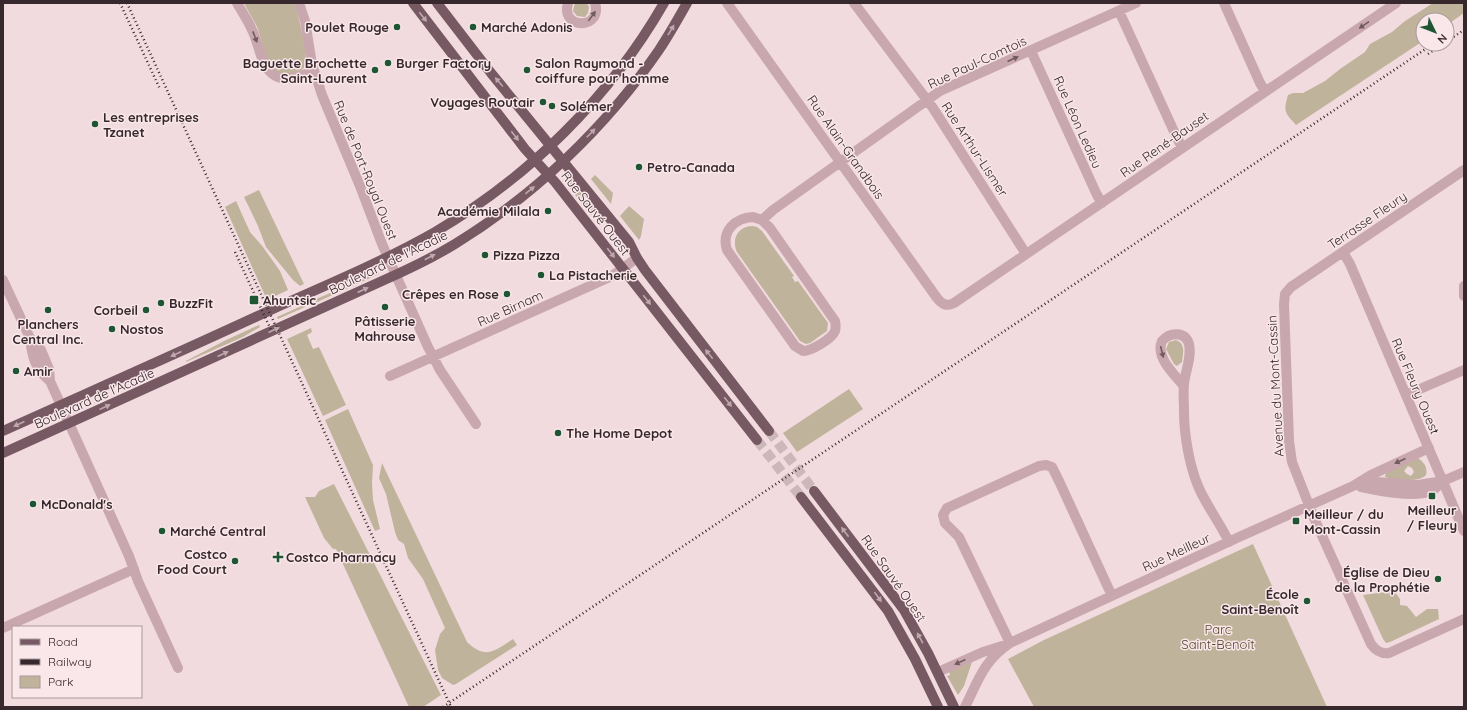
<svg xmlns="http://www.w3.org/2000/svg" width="1467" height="710" font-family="Quicksand,sans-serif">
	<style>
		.green { fill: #c0b39b; fill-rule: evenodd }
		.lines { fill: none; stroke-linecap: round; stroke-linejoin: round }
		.major-tunnel { stroke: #ccb7bb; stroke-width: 10; stroke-dasharray: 10 5; stroke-linecap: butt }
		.minor { stroke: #c9a7af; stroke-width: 10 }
		.major { stroke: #775963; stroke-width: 10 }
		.rail { stroke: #36282d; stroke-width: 2.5; stroke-dasharray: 1 3; stroke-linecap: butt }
		.oneway { fill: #715b61 }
		.oneway2 { fill: #bea7ad }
		.poi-dot { fill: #1e5634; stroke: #f9e7ea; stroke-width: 1.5 }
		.labels { text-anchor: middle; stroke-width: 3; stroke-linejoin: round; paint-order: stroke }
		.poi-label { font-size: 13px; font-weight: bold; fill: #36282d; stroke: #f9e7ea; text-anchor: start }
		.street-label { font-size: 13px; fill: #36282d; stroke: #f9e7ea }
		.park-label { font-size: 13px; fill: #53472c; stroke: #f9e7ea }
	</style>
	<rect width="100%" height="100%" fill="#f1dbde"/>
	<path class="green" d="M244,3H294C298,12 309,58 305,66C302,71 296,73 292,73C287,74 281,75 276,72C266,66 262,39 257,27C253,19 248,11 244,3Z
		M575,3H587L589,7L588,13L585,17L577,16L573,11Z
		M1433,3H1464V13L1447,25V20H1423V41L1296,125C1285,113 1283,112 1288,95L1293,93H1303L1325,81L1340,69L1365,52L1370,44L1392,32L1405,21Z
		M595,175L613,193L611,204L591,179Z
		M569,178L596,212L591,215L564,181Z
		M259,190L304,284L300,286L293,280L266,247L258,226L244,197Z
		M236,201L250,232L263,247L280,271L288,290L267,300L225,207Z
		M629,206L644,219L641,236L639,240L620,216Z
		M753,226L757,227L762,231L794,276L792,277L795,282L798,281L828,323L827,331L810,343L806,344L800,341L737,252C731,239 738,226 753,226Z
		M378,272L379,274L315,303L314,300Z
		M304,305L305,307L278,319L277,317Z
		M259,325L260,327L243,337L186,362V361L224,341Z
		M311,328L312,332L307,335L313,349L319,347L346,405L323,416L287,339Z
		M1176,340C1186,344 1183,353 1182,362L1177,366L1174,364L1166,349L1169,342Z
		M849,389L863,409L797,452L783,433Z
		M348,409L373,465L372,483L373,500L380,529L375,531L325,420Z
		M1418,458C1423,462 1428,466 1426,475C1419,483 1395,480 1385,477L1386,472ZM1408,466L1412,468L1414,472L1411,476L1407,474L1404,471Z
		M382,463L467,642C486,660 494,651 513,639L517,645L456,684L453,685L442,678L438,670L435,650L440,634L445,628L423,579L408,558L404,544L398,540L395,532L386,494L379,478Z
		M334,484L441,695L423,707H409L336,549H333L324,538L305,497H315L319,491Z
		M1253,544L1327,707H1034L1008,659L1044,640Z
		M1385,592H1389L1390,593L1395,592L1400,599V605L1407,606L1416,617L1427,609H1438L1439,619L1390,642L1386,643L1383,639L1363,595Z
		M972,662L964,686L958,695L947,676L950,675L949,672Z"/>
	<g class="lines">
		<path class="major-tunnel" d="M769,431L814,491
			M757,440L801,497"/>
		<path class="minor" d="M237,3C242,12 248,20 252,30C260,45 261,74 281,78C291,80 304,74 314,72
			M299,3L305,21L312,64L322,95L360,186L382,244L428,347L440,370L476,424
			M568,3C560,30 603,30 595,3
			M727,3L937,298C942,304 946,307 954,303L1396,3
			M854,3L933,108L1026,254
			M1224,3L1260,83L1265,91
			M1119,11L1177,138L1182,147
			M1031,51L1097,195L1102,203
			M1464,170L1291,287L1285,294L1284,304L1289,441L1292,462L1314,518L1371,644C1376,651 1381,654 1389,653L1464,619
			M753,217L762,220L770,228L835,321C836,325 836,327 835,331C832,339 811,351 803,351L795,346L727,250C721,231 735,218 753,217Z
			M762,220L773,210L940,91L1136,3
			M1343,252L1350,264L1464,531
			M3,280L30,338L41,350L49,369L50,381L129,556L138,581L178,668
			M1464,286V296
			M30,338C32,357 35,369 50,381
			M390,376L612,276L637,258
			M1183,385C1174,374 1155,357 1162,341C1170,332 1185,331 1189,344C1192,357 1185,372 1184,384C1183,392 1184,402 1184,411C1184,434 1189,464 1198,486C1206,505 1220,523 1229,542
			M1406,395L1464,370
			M1357,485L1377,482L1418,485L1443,481L1464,472
			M1361,487C1380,491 1413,498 1431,491C1435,490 1439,484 1443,481
			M3,628L134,569
			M1010,643L959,537L945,523L943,515L947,508L1039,466L1046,465L1052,467L1059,481L1112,596
			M938,672L983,652L1002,646
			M965,707C978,681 984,660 1010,643L1239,537L1353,486L1371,475L1429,448"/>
		<path class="major" d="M413,3L525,149L555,182L757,440
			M437,3L491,73L629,242L637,258L645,270L769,431
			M3,431C94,390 185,350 275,308C329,284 384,261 435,232C529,177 610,97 664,3
			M3,453L382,281C407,270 432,258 455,244C535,195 606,127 659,50C669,35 678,19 687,3
			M814,491L904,610L928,653L954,707
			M801,497L888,611L915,659L938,707"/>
		<path class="rail" d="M120,3L160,89
			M127,3L451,707
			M1447,41L1464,30
			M1428,54L1443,44
			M235,252L272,332
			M443,707L1433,44"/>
	</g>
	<defs><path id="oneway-solid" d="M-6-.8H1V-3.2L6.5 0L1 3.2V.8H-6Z"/></defs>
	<g class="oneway">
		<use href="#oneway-solid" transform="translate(592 16) rotate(-54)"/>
		<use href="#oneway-solid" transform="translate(1364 25) rotate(146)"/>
		<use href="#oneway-solid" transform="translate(255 37) rotate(69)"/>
		<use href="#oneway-solid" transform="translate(1013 59) rotate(-24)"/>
		<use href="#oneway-solid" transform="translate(1162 352) rotate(76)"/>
		<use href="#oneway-solid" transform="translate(1400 461) rotate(155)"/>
		<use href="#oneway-solid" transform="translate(960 662) rotate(155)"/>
	</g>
	<g class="oneway2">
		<use href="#oneway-solid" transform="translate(423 17) rotate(52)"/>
		<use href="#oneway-solid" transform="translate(671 30) rotate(-59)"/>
		<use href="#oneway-solid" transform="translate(499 82) rotate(-130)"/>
		<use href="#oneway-solid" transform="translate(591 133) rotate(-46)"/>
		<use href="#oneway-solid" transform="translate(515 136) rotate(52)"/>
		<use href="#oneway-solid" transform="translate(530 190) rotate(-39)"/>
		<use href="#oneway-solid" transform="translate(611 253) rotate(52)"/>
		<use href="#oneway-solid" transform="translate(430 257) rotate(-28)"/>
		<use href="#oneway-solid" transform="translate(363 290) rotate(-25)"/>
		<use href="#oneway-solid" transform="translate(647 300) rotate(51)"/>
		<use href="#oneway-solid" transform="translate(274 330) rotate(-24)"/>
		<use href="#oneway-solid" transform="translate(176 354) rotate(156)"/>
		<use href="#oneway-solid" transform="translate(223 354) rotate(-24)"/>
		<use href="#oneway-solid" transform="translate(709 354) rotate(-128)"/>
		<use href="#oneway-solid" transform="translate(728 402) rotate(52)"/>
		<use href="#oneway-solid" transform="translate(105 407) rotate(-24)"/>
		<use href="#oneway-solid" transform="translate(19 424) rotate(156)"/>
		<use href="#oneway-solid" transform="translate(845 532) rotate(-127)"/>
		<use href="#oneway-solid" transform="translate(878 597) rotate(54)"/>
		<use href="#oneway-solid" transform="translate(920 638) rotate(-119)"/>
	</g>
	<g class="poi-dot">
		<circle cx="397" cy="27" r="4"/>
		<circle cx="473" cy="27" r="4"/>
		<circle cx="388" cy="63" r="4"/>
		<circle cx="375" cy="70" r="4"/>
		<circle cx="527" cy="70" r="4"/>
		<circle cx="543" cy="102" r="4"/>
		<circle cx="552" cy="106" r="4"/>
		<circle cx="95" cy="124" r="4"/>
		<circle cx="639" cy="167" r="4"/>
		<circle cx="548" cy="211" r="4"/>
		<circle cx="485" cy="255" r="4"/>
		<circle cx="541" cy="275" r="4"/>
		<circle cx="507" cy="294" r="4"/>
		<rect x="249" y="295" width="10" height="10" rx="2"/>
		<circle cx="161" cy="303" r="4"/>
		<circle cx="385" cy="307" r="4"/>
		<circle cx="48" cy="310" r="4"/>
		<circle cx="146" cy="310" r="4"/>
		<circle cx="112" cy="329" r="4"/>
		<circle cx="16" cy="371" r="4"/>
		<circle cx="558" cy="433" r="4"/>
		<rect x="1428" y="492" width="8" height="8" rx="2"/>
		<circle cx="33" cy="504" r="4"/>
		<rect x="1292" y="517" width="8" height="8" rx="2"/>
		<circle cx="162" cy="531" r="4"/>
		<path d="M276 551h4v4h4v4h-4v4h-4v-4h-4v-4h4z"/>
		<circle cx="235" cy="561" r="4"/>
		<circle cx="1438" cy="579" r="4"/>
		<circle cx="1307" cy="601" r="4"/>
	</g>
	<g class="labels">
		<g class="poi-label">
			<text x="389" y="32" text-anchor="end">Poulet Rouge</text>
			<text x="481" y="32">Marché Adonis</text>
			<text x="367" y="68" text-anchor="end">Baguette Brochette<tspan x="367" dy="15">Saint-Laurent</tspan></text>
			<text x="396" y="68">Burger Factory</text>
			<text x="535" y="68">Salon Raymond -<tspan x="535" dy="15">coiffure pour homme</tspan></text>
			<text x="535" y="107" text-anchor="end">Voyages Routair</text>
			<text x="560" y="111">Solémer</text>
			<text x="103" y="122">Les entreprises<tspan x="103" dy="15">Tzanet</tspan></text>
			<text x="647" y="172">Petro-Canada</text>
			<text x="540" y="216" text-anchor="end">Académie Milala</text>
			<text x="493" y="260">Pizza Pizza</text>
			<text x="549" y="280">La Pistacherie</text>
			<text x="499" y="299" text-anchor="end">Crêpes en Rose</text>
			<text x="263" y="305">Ahuntsic</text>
			<text x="169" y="308">BuzzFit</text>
			<text x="138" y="315" text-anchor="end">Corbeil</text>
			<text x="385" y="326" text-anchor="middle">Pâtisserie<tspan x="385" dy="15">Mahrouse</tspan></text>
			<text x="48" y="329" text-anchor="middle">Planchers<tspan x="48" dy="15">Central Inc.</tspan></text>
			<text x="120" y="334">Nostos</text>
			<text x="24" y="376">Amir</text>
			<text x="566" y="438">The Home Depot</text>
			<text x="41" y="509">McDonald's</text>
			<text x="1432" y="515" text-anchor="middle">Meilleur<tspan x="1432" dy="15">/ Fleury</tspan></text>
			<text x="1304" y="519">Meilleur / du<tspan x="1304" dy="15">Mont-Cassin</tspan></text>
			<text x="170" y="536">Marché Central</text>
			<text x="227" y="559" text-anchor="end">Costco<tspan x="227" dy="15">Food Court</tspan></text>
			<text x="286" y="562">Costco Pharmacy</text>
			<text x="1430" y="577" text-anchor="end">Église de Dieu<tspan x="1430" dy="15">de la Prophétie</tspan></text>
			<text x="1299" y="599" text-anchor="end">École<tspan x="1299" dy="15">Saint-Benoît</tspan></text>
		</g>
		<g class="street-label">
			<text transform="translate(977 62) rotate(-25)" y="5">Rue Paul-Comtois</text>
			<text transform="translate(1078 122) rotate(66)" y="5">Rue Léon Ledieu</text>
			<text transform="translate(1164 144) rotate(-35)" y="5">Rue René-Bauset</text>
			<text transform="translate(846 147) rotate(55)" y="5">Rue Alain-Grandbois</text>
			<text transform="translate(975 149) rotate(57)" y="5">Rue Arthur-Lismer</text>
			<text transform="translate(366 170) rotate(68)" y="5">Rue de Port-Royal Ouest</text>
			<text transform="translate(596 213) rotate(52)" y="5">Rue Sauvé Ouest</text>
			<text transform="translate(1367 220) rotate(-34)" y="5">Terrasse Fleury</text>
			<text transform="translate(388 262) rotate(-26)" y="5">Boulevard de l'Acadie</text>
			<text transform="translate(510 308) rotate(-24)" y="5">Rue Birnam</text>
			<text transform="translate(1275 386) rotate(-93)" y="5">Avenue du Mont-Cassin</text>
			<text transform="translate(1416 386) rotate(67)" y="5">Rue Fleury Ouest</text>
			<text transform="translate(94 398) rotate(-24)" y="5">Boulevard de l'Acadie</text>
			<text transform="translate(1176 552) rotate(-25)" y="5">Rue Meilleur</text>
			<text transform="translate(894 578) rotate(55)" y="5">Rue Sauvé Ouest</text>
		</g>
		<g class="park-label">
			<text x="1218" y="634">Parc<tspan x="1218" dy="15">Saint-Benoît</tspan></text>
		</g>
	</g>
	<rect width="1467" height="710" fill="none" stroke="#36282d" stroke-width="8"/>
	<rect x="12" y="626" width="130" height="72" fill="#f9e7ea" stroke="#ab9b9e"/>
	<rect x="20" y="639" width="20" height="6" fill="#775963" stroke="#ab9b9e"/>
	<text x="48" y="646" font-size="12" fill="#36282d">Road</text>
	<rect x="20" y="659" width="20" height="6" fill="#36282d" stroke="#ab9b9e"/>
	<text x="48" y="666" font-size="12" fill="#36282d">Railway</text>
	<rect x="20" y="676" width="20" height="12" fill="#c0b39b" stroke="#ab9b9e"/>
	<text x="48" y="686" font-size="12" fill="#36282d">Park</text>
	<g transform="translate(1435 32) rotate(133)"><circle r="19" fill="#f9e7ea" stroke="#ab9b9e"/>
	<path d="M0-3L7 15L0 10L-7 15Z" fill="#1e5634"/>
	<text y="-6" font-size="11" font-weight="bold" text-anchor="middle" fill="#36282d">N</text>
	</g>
</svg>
